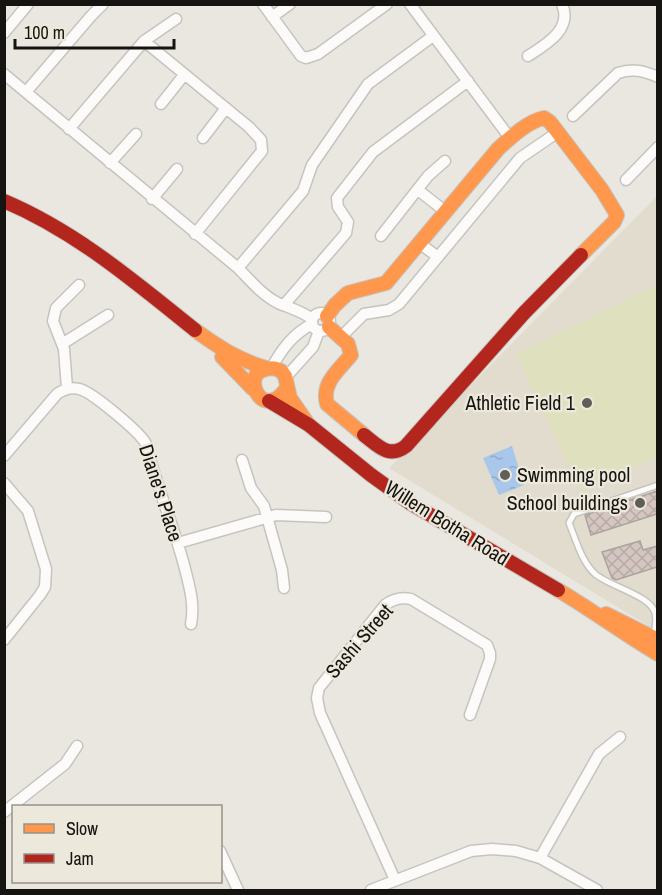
<svg xmlns="http://www.w3.org/2000/svg" width="662" height="895" font-family="'Archivo Narrow',sans-serif">
	<style>
		.built { fill: #e1dcce }
		.park { fill: #dfe0be }
		.water { fill: url(#water-ripples) }
		.building { fill: url(#building-cross-hatch); stroke: #a8a5a1; stroke-width: 1.5 }
		.lines { fill: none; stroke-linecap: round; stroke-linejoin: round }
		.lane-casing { stroke: #c6c4bf; stroke-width: 8 }
		.street-casing { stroke: #c6c4bf; stroke-width: 13 }
		.slow-casing { stroke: #c6c4bf; stroke-width: 16 }
		.jam-casing { stroke: #c6c4bf; stroke-width: 16 }
		.lane { stroke: #fcfbfa; stroke-width: 5 }
		.street { stroke: #fcfbfa; stroke-width: 10 }
		.slow { stroke: #ff974d; stroke-width: 14 }
		.jam { stroke: #b3261e; stroke-width: 14 }
		.poi-dot { fill: #605e59; stroke: #ede8dc; stroke-width: 2 }
		.labels { text-anchor: middle; stroke-width: 4.5; stroke-linejoin: round; paint-order: stroke }
		.poi-label { font-size: 20px; fill: #161410; stroke: #ede8dc; text-anchor: end }
		.street-label { font-size: 20px; fill: #161410; stroke: #ede8dc }
	</style>
	<defs>
		<pattern id="water-ripples" width="26" height="14" patternUnits="userSpaceOnUse" patternTransform="scale(1.5)"><rect width="26" height="14" fill="#a8c7ea"/><path d="M2 4q2-2 4 0t4 0M15 11q2-2 4 0t4 0" fill="none" stroke="#90aac8"/></pattern>
		<pattern id="building-cross-hatch" width="8" height="8" patternUnits="userSpaceOnUse" patternTransform="scale(1.5)"><rect width="8" height="8" fill="#d6c6c2"/><path d="M0 0l8 8M0 8l8-8" fill="none" stroke="#b7a9a6"/></pattern>
	</defs>
	<rect width="100%" height="100%" fill="#e9e7e0"/>
	<path class="built" d="M657,196V631L389,468Z"/>
	<path class="park" d="M657,285V456L581,492L516,354Z"/>
	<path class="water" d="M512,446L524,485L499,495L483,458Z"/>
	<path class="building" d="M657,491V514L591,535L585,515Z
		M640,541L643,550L657,546V567L616,580L612,578L602,552Z"/>
	<g class="lines">
		<g class="lane-casing">
			<path id="lane" d="M654,636C655,629 657,620 655,613C651,595 607,586 594,573C581,560 576,540 569,523L574,514L658,485"/>
		</g>
		<g class="street-casing">
			<path id="street" d="M263,4L301,56L306,58L318,54L387,4
				M410,4L510,138
				M272,17L290,4
				M4,33L28,4
				M144,41L176,19
				M528,56C545,45 573,30 562,4
				M4,74L238,268C250,280 262,295 278,303C289,308 302,311 312,319
				M26,92L91,16L103,4
				M161,104L184,75
				M573,116L618,73C633,68 644,71 658,77
				M69,129L144,41L249,127L261,140L262,151L195,234
				M203,138L226,108
				M110,163L136,134
				M626,180L658,147
				M418,190L446,212
				M152,199L177,169
				M381,236L428,176L445,161
				M419,243L438,257
				M238,268L303,191L312,165L368,84L433,36
				M284,305L346,233L348,222L338,207L337,198L373,152L468,81
				M312 322a9 9 0 1 1 18 0a9 9 0 1 1-18 0Z
				M341,337L364,314L389,310L399,304L520,158L558,132
				M62,344L108,315
				M272,367C282,349 293,334 312,324
				M286,377L313,347L319,331
				M67,388L64,349L53,321L56,308L79,285
				M4,456L57,394C64,389 71,387 79,389C91,391 141,433 146,444C156,485 173,524 184,565C189,585 195,603 191,624
				M242,460L251,488L264,506L282,570L284,588
				M4,483L28,511L46,569L45,587L40,595L4,640
				M178,543L276,515L326,517
				M4,812L65,764L77,746
				M220,851L238,890
				M540,858L599,754L620,737
				M395,880L320,713L317,698L319,688L385,605C393,599 401,597 411,599L487,645L490,653V659L470,715
				M371,890L471,851L492,849L516,851L540,858L597,890"/>
		</g>
		<g class="slow-casing">
			<path id="slow" d="M327,316L335,305L348,293L386,283L498,149C510,138 528,121 544,118L550,122L602,190L617,215L614,222L581,255
				M329,327L348,344L351,355C339,370 321,383 327,404L364,435
				M195,330C218,347 239,360 266,368
				M222,357L253,389
				M286,389C262,422 242,376 263,370C270,368 274,367 281,371L285,376L290,398L306,421
				M558,590C592,610 624,634 658,654
				M606,614L658,640"/>
		</g>
		<g class="jam-casing">
			<path id="jam" d="M4,201C77,232 135,282 195,330
				M269,401L309,425L371,475L410,503L558,590
				M364,435C378,446 389,459 406,446L524,313L581,255"/>
		</g>
		<use href="#lane" class="lane"/>
		<use href="#street" class="street"/>
		<use href="#slow" class="slow"/>
		<use href="#jam" class="jam"/>
	</g>
	<g class="poi-dot">
		<circle cx="587" cy="403" r="6"/>
		<circle cx="505" cy="475" r="6"/>
		<circle cx="640" cy="503" r="6"/>
	</g>
	<g class="labels">
		<g class="poi-label">
			<text x="575" y="410">Athletic Field 1</text>
			<text x="517" y="482" text-anchor="start">Swimming pool</text>
			<text x="628" y="510">School buildings</text>
		</g>
		<g class="street-label">
			<text transform="translate(161 493) rotate(72)" y="7">Diane's Place</text>
			<text transform="translate(447 523) rotate(32)" y="7">Willem Botha Road</text>
			<text transform="translate(359 641) rotate(-49)" y="7">Sashi Street</text>
		</g>
	</g>
	<rect width="662" height="895" fill="none" stroke="#161410" stroke-width="12"/>
	<rect x="12" y="805" width="210" height="78" fill="#ede8dc" stroke="#97938a" stroke-width="1.5"/>
	<rect x="24" y="824" width="30" height="9" fill="#ff974d" stroke="#97938a" stroke-width="1.5"/>
	<text x="66" y="835" font-size="18" fill="#161410">Slow</text>
	<rect x="24" y="854" width="30" height="9" fill="#b3261e" stroke="#97938a" stroke-width="1.5"/>
	<text x="66" y="865" font-size="18" fill="#161410">Jam</text>
	<path d="M15 39v9h159v-9" fill="none" stroke="#161410" stroke-width="3"/>
	<text x="24" y="39" font-size="18" fill="#161410" stroke="#ede8dc" stroke-width="4.5" paint-order="stroke">100 m</text>
</svg>
